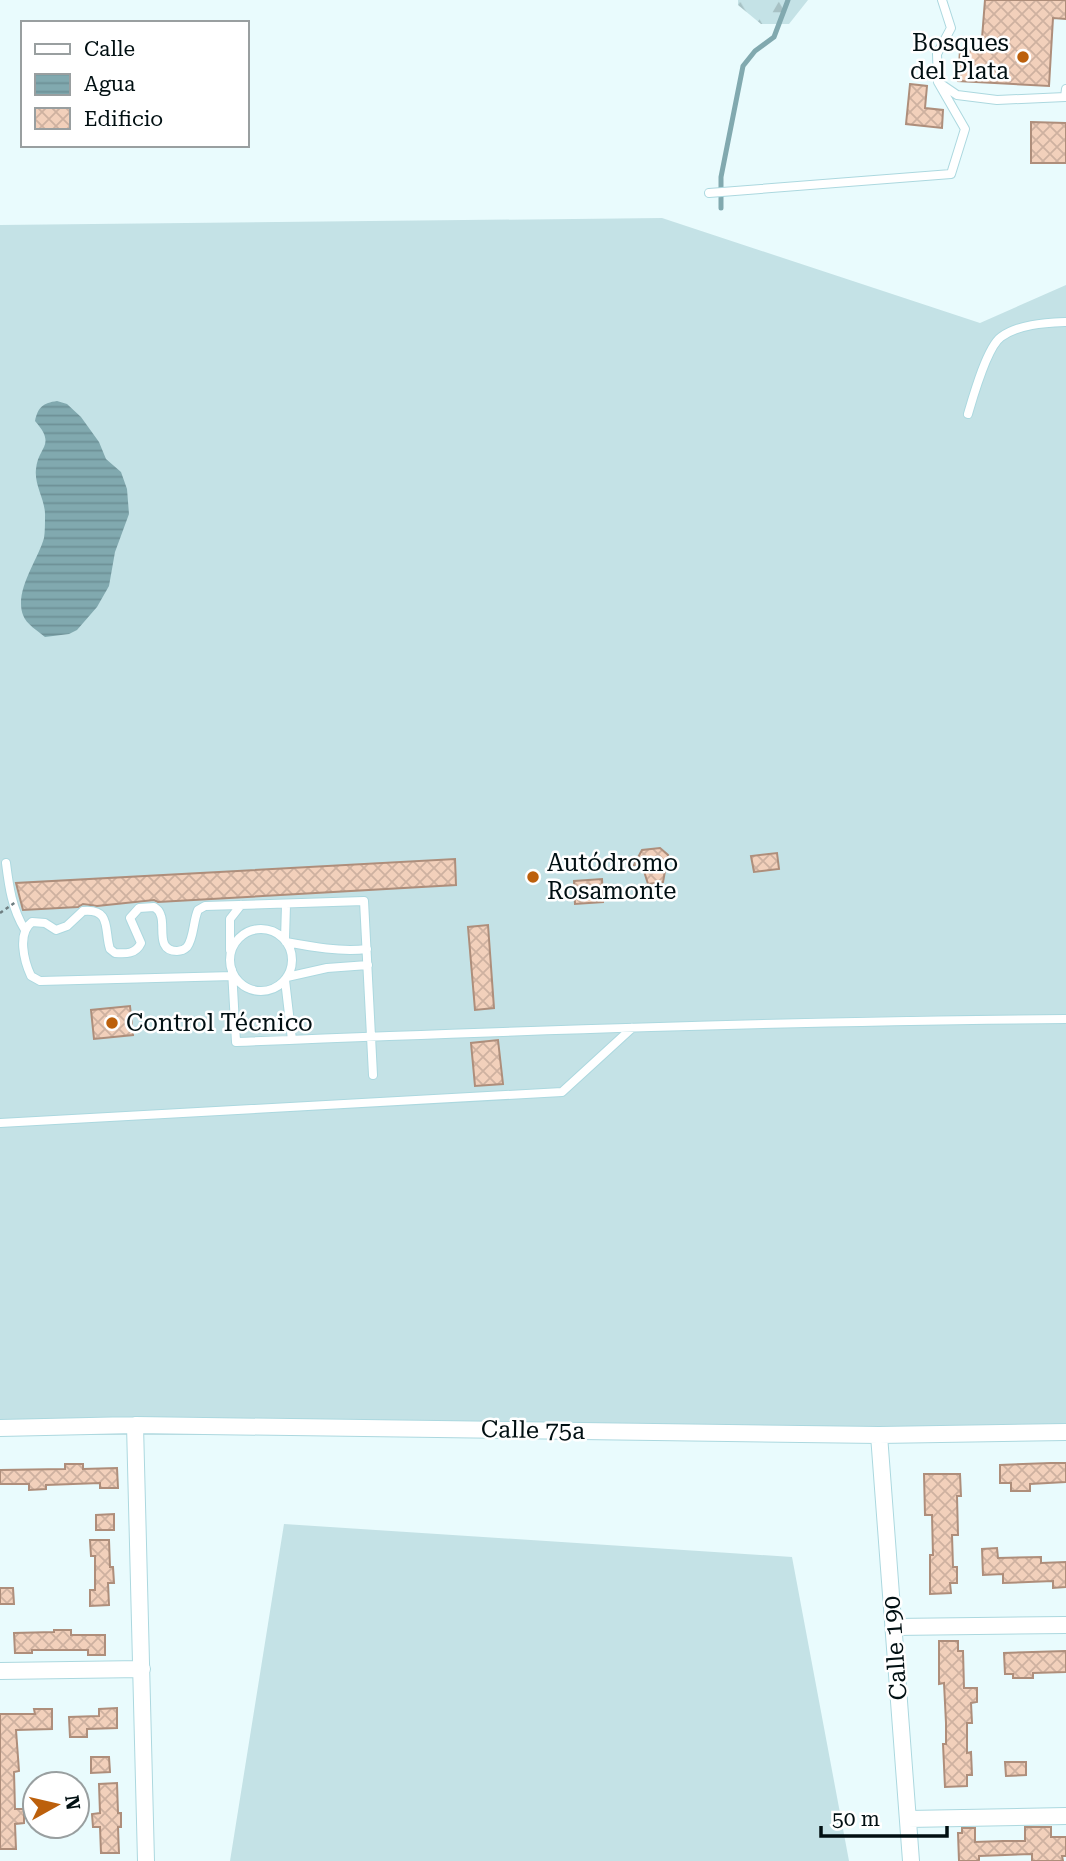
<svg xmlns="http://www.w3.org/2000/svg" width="1066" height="1861" font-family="'Roboto Serif',serif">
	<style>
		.grass { fill: #c4e2e6 }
		.forest { fill: url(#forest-firs) }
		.water { fill: url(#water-rules) }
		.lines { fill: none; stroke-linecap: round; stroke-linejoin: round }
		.stream { stroke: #81a9af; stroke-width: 5 }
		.building { fill: url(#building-cross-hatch); stroke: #ae8e7b; stroke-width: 2 }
		.service-casing { stroke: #acd8df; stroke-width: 10 }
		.minor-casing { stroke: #acd8df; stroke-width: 18 }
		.service { stroke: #fff; stroke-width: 8 }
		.minor { stroke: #fff; stroke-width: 16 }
		.path-bridge { stroke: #6e7e81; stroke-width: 2.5; stroke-dasharray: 3.5 3.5; stroke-linecap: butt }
		.poi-dot { fill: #bc600c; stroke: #fff; stroke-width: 2.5 }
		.labels { text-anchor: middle; stroke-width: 5; stroke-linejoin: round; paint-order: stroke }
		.poi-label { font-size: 24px; fill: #010f12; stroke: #fff; text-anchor: start }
		.street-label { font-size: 24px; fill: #010f12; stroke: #fff }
	</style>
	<defs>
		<pattern id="forest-firs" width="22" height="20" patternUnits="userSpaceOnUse" patternTransform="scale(1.75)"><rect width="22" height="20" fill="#c4e2e6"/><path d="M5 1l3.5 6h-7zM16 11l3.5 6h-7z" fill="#a7c1c4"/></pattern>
		<pattern id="water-rules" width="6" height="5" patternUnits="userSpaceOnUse" patternTransform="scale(1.75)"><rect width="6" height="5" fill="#81a9af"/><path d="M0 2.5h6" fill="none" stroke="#6e9096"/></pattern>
		<pattern id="building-cross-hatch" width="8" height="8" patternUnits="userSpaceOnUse" patternTransform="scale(1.75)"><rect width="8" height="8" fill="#f2d0bb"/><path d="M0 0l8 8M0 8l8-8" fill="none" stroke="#ceb1a0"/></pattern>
	</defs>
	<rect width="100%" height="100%" fill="#e9fbfd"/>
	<path class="grass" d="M662,218L980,323L1066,285V1432L879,1435H0V225Z
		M284,1524L792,1557L849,1861H230Z"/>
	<path class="forest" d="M738,0H808L789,24H761L738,5Z"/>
	<path class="water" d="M57,401L67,404L81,417L99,442L106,459L121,472L127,489L129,514L115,552L109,586L97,607L77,630L69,634L45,637C38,631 26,624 23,615C14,591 38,560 44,538C45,532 45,523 45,517C46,500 34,486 36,469C38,446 57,446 35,421C38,407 43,403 57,401Z"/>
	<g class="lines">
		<path class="stream" d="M721,208V177L743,66L755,51L774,37L788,0"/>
	</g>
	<path class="building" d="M985,0H1066V19L1053,18L1049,86L958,81L960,50L981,51Z
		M910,84L927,86L925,108L943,110L942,128L906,124Z
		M1031,122L1066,123V163H1031Z
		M660,848L668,855L663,882L648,884L642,865H634L642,850Z
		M777,853L779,869L754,872L751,856Z
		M455,859L456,885L158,902L154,900L97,906L83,904L78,907L23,910L16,883Z
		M602,879L603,902L575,904L574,881Z
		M488,925L494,1008L475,1010L468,927Z
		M130,1006L133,1035L94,1039L91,1010Z
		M498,1040L503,1084L475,1086L471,1043Z
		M1051,1463H1066V1482L1030,1484V1491H1011V1483H1000V1465Z
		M65,1464H83V1469L117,1468L118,1488H100V1483L46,1485V1489L29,1490V1484H0V1470L65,1469Z
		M924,1474H960L961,1496H957L958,1535H952L953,1567H957V1583H950L951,1593L930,1594V1555H933L932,1515H925Z
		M114,1514V1530H96V1515Z
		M90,1540H109L110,1567H113L114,1583H108L109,1605L90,1606V1590H95V1556H91Z
		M997,1548L998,1558L1041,1557V1563L1066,1562V1587L1053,1588V1581L1003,1583V1574L983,1575L982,1549Z
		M0,1588H13L14,1604H0Z
		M54,1630H71V1635H105V1655H88V1650H32V1653H15L14,1633L54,1632Z
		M939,1641H958V1651H963L964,1688H977V1702L971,1703L972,1723H967V1753L971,1752L972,1775H967V1786L945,1787L943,1744H946V1723L944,1683L939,1684Z
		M1066,1651V1672L1033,1673V1678H1013V1674H1005L1004,1653Z
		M117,1708V1728L87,1729V1737H70L69,1717L99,1716V1709Z
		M34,1709H52V1729L16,1730L19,1771L14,1772L15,1809H24V1823L15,1824L16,1849H0V1714H35Z
		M91,1757H109L110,1772L91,1773Z
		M1005,1762H1026V1775L1006,1776Z
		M117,1783L118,1813H121V1827H118L119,1853H101L100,1827H93L92,1814L100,1813L99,1784Z
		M1025,1827H1051V1837H1066V1856H1062L1063,1861H1032V1854L979,1856V1860L976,1861H959L958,1833H962V1828H975V1842L1003,1841H1025Z"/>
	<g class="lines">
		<g class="service-casing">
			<path id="service" d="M942,0L951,28L937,54L938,82L957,95L997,100L1065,97L1066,89
				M709,193L951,174L965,129L938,82
				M968,414C973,397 987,347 1001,337C1019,324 1045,323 1066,322
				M6,863C9,887 12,909 25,930
				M230 960a31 31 0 1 1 62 0a31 31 0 1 1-62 0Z
				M285,939L286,905
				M286,942C313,947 340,952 367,949
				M230,950V919L241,905
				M232,970L236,1042C513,1031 789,1021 1066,1019
				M233,976L40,981L31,976C24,961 17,933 32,922L45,923L56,930L67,926L83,911C112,908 104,931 110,949L115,953C126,954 136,954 141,943L130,918L139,908L154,907C158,910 159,910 161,916C165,927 156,951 177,951C180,951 184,950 187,947C194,938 193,921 198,910L205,906L364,901L373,1075
				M287,977L327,968L368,965
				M285,980L292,1040
				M0,1123L562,1092L632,1028"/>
		</g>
		<g class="minor-casing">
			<path id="minor" d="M135,1425L146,1861
				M0,1428L135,1425L879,1435L1066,1432
				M879,1435L911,1861
				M894,1627L1066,1625
				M0,1671L142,1669
				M908,1819L1066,1816"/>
		</g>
		<use href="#service" class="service"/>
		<use href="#minor" class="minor"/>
		<path class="path-bridge" d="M0,913L17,901"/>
	</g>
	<g class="poi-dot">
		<circle cx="1023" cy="57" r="7"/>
		<circle cx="533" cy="877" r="7"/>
		<circle cx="112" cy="1023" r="7"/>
	</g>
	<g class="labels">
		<g class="poi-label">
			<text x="1009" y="51" text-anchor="end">Bosques<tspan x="1009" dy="28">del Plata</tspan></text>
			<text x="547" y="871">Autódromo<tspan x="547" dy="28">Rosamonte</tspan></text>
			<text x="126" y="1031">Control Técnico</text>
		</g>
		<g class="street-label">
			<text transform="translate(533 1430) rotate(1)" y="8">Calle 75a</text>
			<text transform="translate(895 1648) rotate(-94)" y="8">Calle 190</text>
		</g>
	</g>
	<rect x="21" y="21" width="228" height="126" fill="#ffffff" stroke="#999fa0" stroke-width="2"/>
	<rect x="35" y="44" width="35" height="10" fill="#ffffff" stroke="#999fa0" stroke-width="2"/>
	<text x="84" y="56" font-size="21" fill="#010f12">Calle</text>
	<rect x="35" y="74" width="35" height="21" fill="url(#water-rules)" stroke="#999fa0" stroke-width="2"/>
	<text x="84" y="91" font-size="21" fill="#010f12">Agua</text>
	<rect x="35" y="108" width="35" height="21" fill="url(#building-cross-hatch)" stroke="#999fa0" stroke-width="2"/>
	<text x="84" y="126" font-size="21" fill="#010f12">Edificio</text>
	<g transform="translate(56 1805) rotate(82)"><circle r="33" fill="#ffffff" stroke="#999fa0" stroke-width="2"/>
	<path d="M0-5L12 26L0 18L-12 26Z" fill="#bc600c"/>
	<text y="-10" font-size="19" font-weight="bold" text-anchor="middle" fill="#010f12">N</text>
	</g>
	<path d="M821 1826v10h126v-10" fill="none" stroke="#010f12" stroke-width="3.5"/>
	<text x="832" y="1826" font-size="21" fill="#010f12" stroke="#ffffff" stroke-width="5" paint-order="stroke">50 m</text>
</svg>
